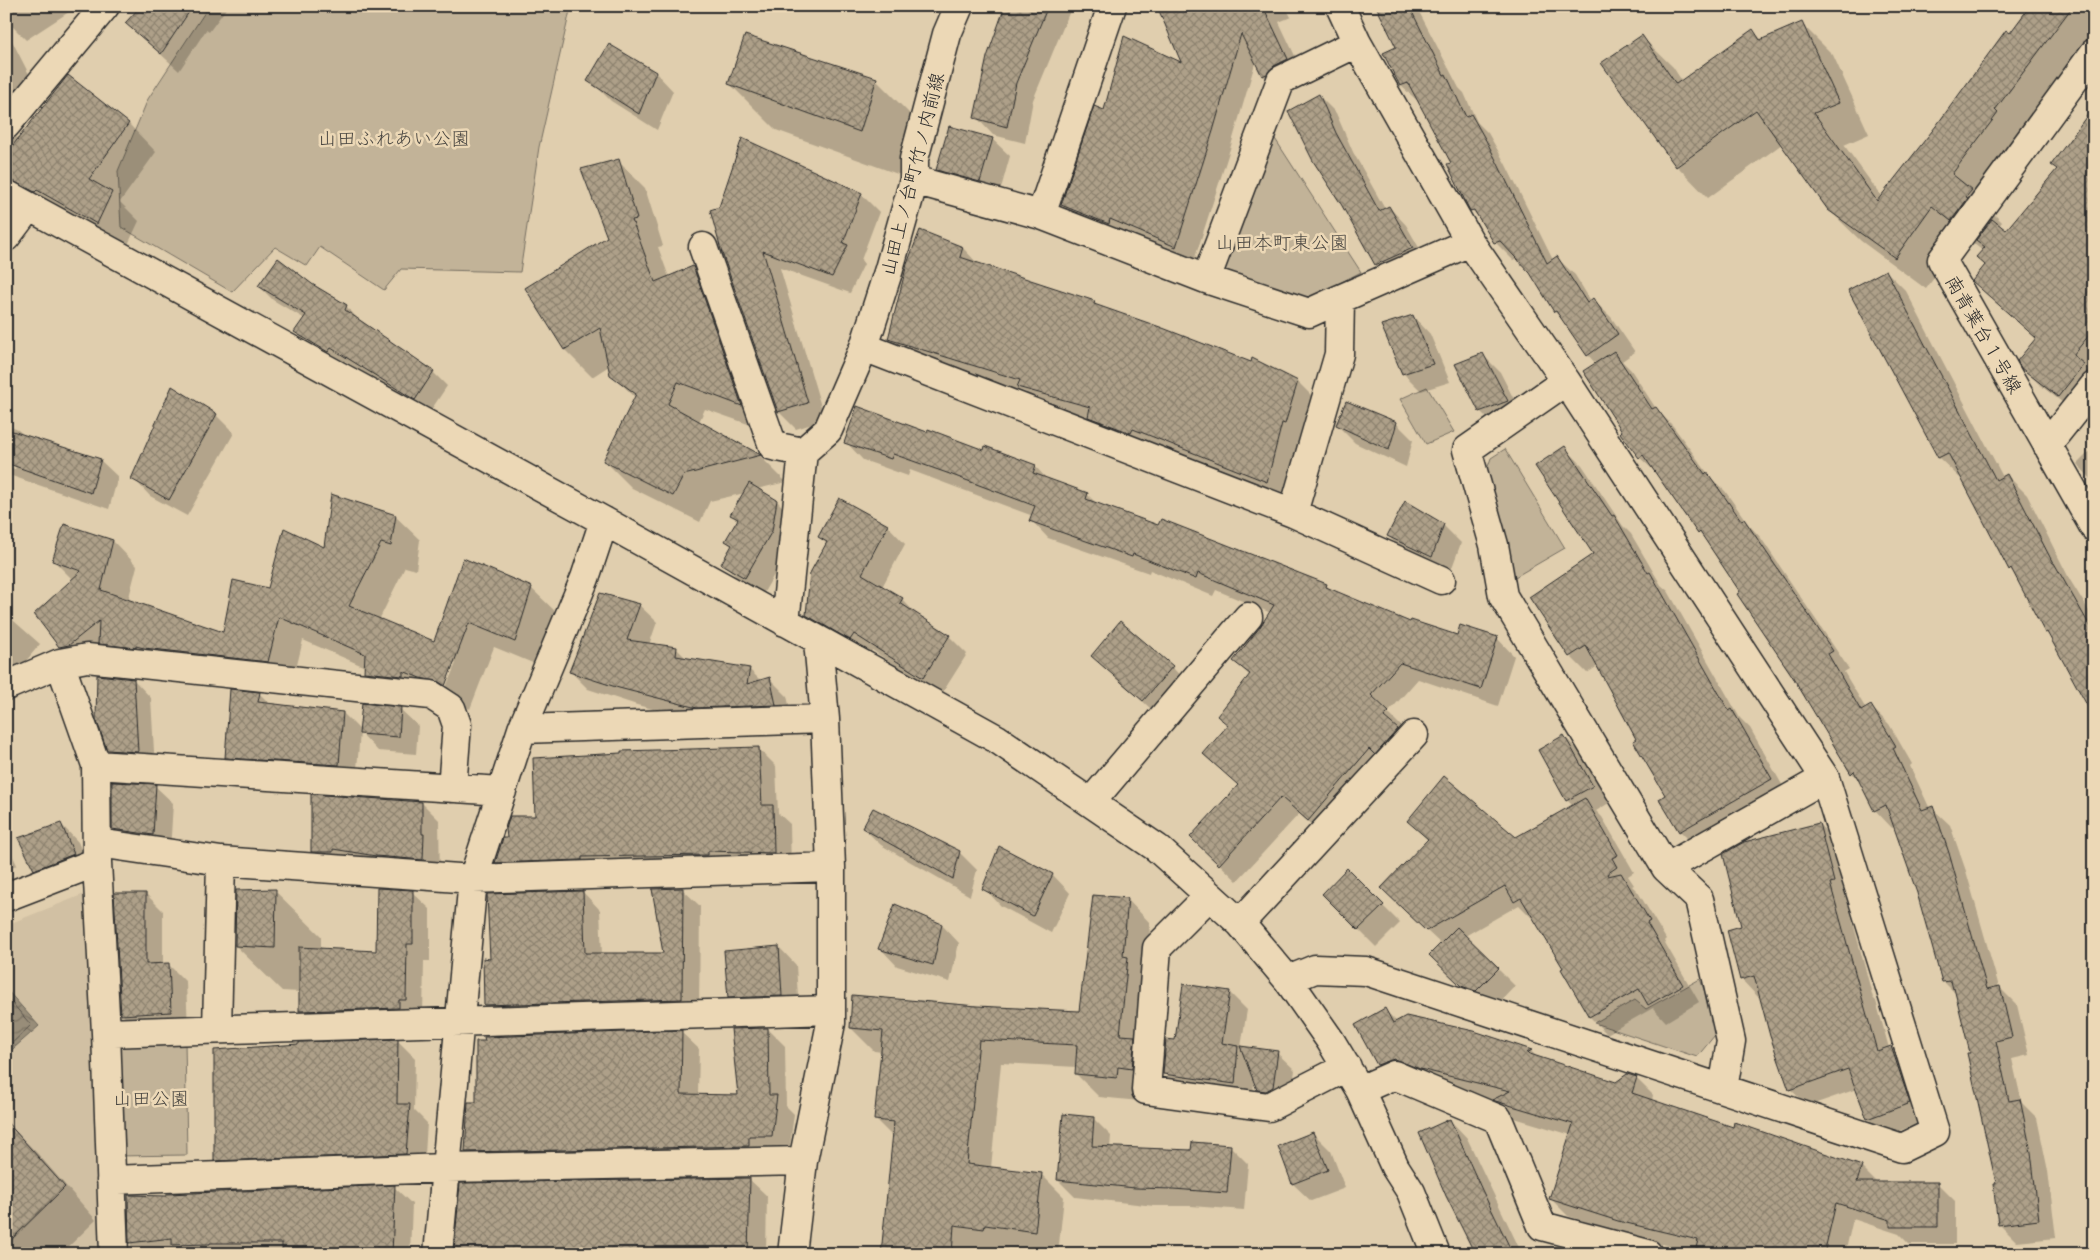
<svg xmlns="http://www.w3.org/2000/svg" width="2100" height="1260" font-family="'Comic Neue','Klee One',sans-serif">
	<style>
		.built { fill: #d1c0a3 }
		.green { fill: #c2b398; stroke: #766f62 }
		.water { fill: url(#water-waves); stroke: #6c665a }
		.shadow { fill: #0003; fill-rule: evenodd }
		.lines { fill: none; stroke-linecap: round; stroke-linejoin: round }
		.shore { stroke: #57524a; stroke-width: 1 }
		.building { fill: url(#building-cross-hatch); stroke: #2b2b2b }
		.minor-casing { stroke: #2b2b2b; stroke-width: 31 }
		.minor { stroke: #ecd8b6; stroke-width: 28 }
		.labels { text-anchor: middle; stroke-width: 5; stroke-linejoin: round; paint-order: stroke }
		.park-label { font-size: 19px; fill: #494641; stroke: #ecd8b6 }
		.street-label { font-size: 19px; fill: #2b2b2b; stroke: #ecd8b6 }
	</style>
	<defs>
		<pattern id="water-waves" width="16" height="10" patternUnits="userSpaceOnUse" patternTransform="scale(1.25)"><rect width="16" height="10" fill="#988d79"/><path d="M0 5q4-4 8 0t8 0" fill="none" stroke="#7c7363"/></pattern>
		<pattern id="building-cross-hatch" width="8" height="8" patternUnits="userSpaceOnUse" patternTransform="scale(1.25)"><rect width="8" height="8" fill="#aea089"/><path d="M0 0l8 8M0 8l8-8" fill="none" stroke="#8e8370"/></pattern>
	</defs>
	<rect width="100%" height="100%" fill="#e0ceae"/>
	<filter id="ink" filterUnits="userSpaceOnUse"><feTurbulence type="fractalNoise" baseFrequency=".02" numOctaves="2"/><feDisplacementMap in="SourceGraphic" scale="10" xChannelSelector="R" yChannelSelector="G"/><feConvolveMatrix kernelMatrix="1 2 1 2 8 2 1 2 1" color-interpolation-filters="sRGB"/></filter>
	<g filter="url(#ink)">
		<path class="built" d="M92,891L104,1254H6V925Z"/>
		<path class="green" d="M209,6H571L539,147L520,272L401,269L384,290L320,247L307,266L275,247L232,292L121,227L118,171L148,99Z
			M1270,131L1361,272L1301,303L1217,271Z
			M1427,387L1454,432L1426,444L1400,399Z
			M1505,449L1565,548L1515,577L1482,484L1491,458Z
			M1700,979L1719,1030L1697,1057L1594,1023L1635,1000L1646,1009Z
			M115,1041H185L187,1155L116,1156Z"/>
		<path class="water" d="M6,989L39,1026L6,1055Z"/>
		<path class="shadow" d="M6,6H74L75,8L26,40L9,23Z
			M142,6H228L209,32L206,30L179,71L127,23Z
			M1006,6H1072L1033,100L1025,143L993,135L976,117Z
			M1088,6H1105L1103,11Z
			M1158,6H1285L1291,17L1279,22L1305,77L1280,93L1263,75L1256,60L1230,149L1193,264L1080,222L1062,205L1105,112L1183,64Z
			M1378,6H1416L1459,88L1464,93L1477,122L1488,133L1505,163L1553,260L1557,258L1575,275L1591,301L1593,300L1611,317L1635,352L1622,361L1631,370L1657,410L1673,426L1712,479L1725,491L1749,525L1761,538L1849,669L1844,672L1866,709L1871,707L1889,724L1912,764L1910,766L1930,809L1932,808L1950,825L1966,871L1999,987L2017,1005L2029,1055L2012,1059L2022,1103L2037,1118L2048,1171L2056,1238L2017,1242L1999,1224L1997,1184L1972,1054L1958,996L1943,981L1918,893L1895,826L1892,828L1875,810L1861,782L1852,773L1742,593L1708,542L1699,533L1658,474L1640,458L1622,433L1624,431L1596,364L1588,355L1565,322L1555,312L1531,273L1518,258L1513,260L1495,242L1483,222L1472,210L1452,163L1420,103L1401,86L1385,53L1398,47Z
			M2031,6H2094V51L1984,204L2002,222L1999,226L2006,232L2058,170L2053,165L2094,108V368L2091,372L2094,376L2076,413L2040,385L2022,367L2037,339L1973,281L1986,265L1983,251L1964,236L1926,289L1861,241L1829,210L1782,144L1708,198L1677,166L1641,36L1673,67L1682,81L1753,31L1762,40L1802,24L1833,55L1869,134L1844,145L1882,197Z
			M6,29L33,82L14,96L6,88Z
			M656,73L673,91L657,130L611,101L593,83Z
			M68,77L129,124L156,152L120,202L139,221L125,251L6,184V128L17,138L19,137Z
			M876,80L922,126L906,177L776,130L730,84Z
			M1319,96L1336,113L1353,152L1385,209L1389,207L1406,225L1429,265L1394,282L1376,264Z
			M992,139L1010,156L998,199L955,187L938,170Z
			M618,161L645,188L663,246L658,247L669,277L693,268L720,294L768,431L705,409L699,422L760,456L786,482L757,489L777,501L794,519L789,549L763,594L740,581L723,563L732,547L726,541L738,521L731,514L745,493L710,501L700,522L632,488L605,461L636,398L611,374L609,366L592,377L565,350L527,289L608,238Z
			M861,194L879,212L861,260L864,264L850,293L780,268L825,420L796,429L779,412L711,211Z
			M963,248L978,264L1094,302L1100,308L1298,382L1315,399L1302,440L1299,439L1284,499L1107,434L1092,419L1036,404L1025,392L907,356L889,339Z
			M1886,271L1906,291L2003,477L2007,475L2027,495L2070,580L2094,619V715L2051,637L2046,633L2016,576L2010,569L1962,476L1959,477L1939,458L1850,290Z
			M312,285L346,306L360,321L433,372L447,386L429,413L345,361L343,365L309,346L295,332L305,319L273,300L259,286Z
			M1413,316L1430,334L1450,382L1421,391L1403,373Z
			M1482,354L1500,372L1524,419L1498,429L1480,411Z
			M216,415L234,433L187,516L150,496L133,478Z
			M1396,423L1413,440L1406,467L1355,443L1337,425Z
			M6,425L18,430L25,436L100,460L118,477L109,509L6,474V466L15,469L16,467L6,463Z
			M928,434L1035,466L1048,480L1087,494L1097,504L1326,585L1332,591L1411,624L1458,636L1497,638L1514,656L1498,706L1418,679L1388,713L1405,730L1326,837L1299,814L1237,881L1209,854L1239,786L1229,726L1219,716L1250,676L1234,661L1261,628L1271,613L1216,590L1213,596L1150,570L1149,573L1048,538L1031,520L1033,516L910,470L908,476L863,460L846,442Z
			M2094,447V482L2077,464Z
			M1565,448L1582,465L1623,526L1631,534L1661,585L1668,591L1740,718L1750,728L1789,797L1698,849L1680,831L1666,796L1598,666L1587,673L1570,656L1595,555Z
			M839,500L888,526L905,544L882,587L902,599L919,617L949,636L967,654L941,695L872,650L868,656L825,632L807,614L827,544L819,537Z
			M395,516L420,540L416,570L405,567L379,620L435,643L464,559L531,588L556,612L540,666L494,647L470,709L465,706L446,702L390,696L365,672V667L303,640L292,686L85,671L60,646L73,580L54,561L113,541L137,566L128,601L224,633L269,590L325,549ZM453,663H456L444,692L442,691Z
			M1443,525L1461,543L1450,573L1406,553L1388,536Z
			M639,605L657,622L649,645L676,648L688,660L749,669L761,681L769,678L787,696L793,722L716,725L637,705L588,689L571,672Z
			M6,614L40,644L6,685Z
			M1093,656L1172,667L1189,685L1161,718Z
			M134,680L151,698L155,769L126,767L108,749Z
			M231,690L260,694L271,705L343,713L361,731L400,709L418,726L416,754L378,751L360,732L356,782L244,775L226,757Z
			M1564,736L1582,754L1609,803L1596,811L1602,817L1634,872L1628,876L1634,885L1632,886L1638,892L1666,939L1664,941L1699,1002L1666,1022L1653,1008L1607,1034L1590,1017L1563,969L1565,968L1534,917L1532,918L1519,905L1465,936L1515,986L1494,1008L1480,1003L1431,955L1441,944L1400,906L1428,840L1408,821L1515,839L1573,806L1567,800Z
			M759,749L776,766L778,813L790,824L791,870L514,880L496,862L508,839L536,817Z
			M155,786L173,803L170,852L131,846L114,829Z
			M422,803L439,820L440,877L329,869L312,851Z
			M61,824L78,842L91,872L52,886L35,869Z
			M1819,824L1836,842L1851,899L1847,900L1873,998L1876,1001L1889,1048L1891,1047L1908,1065L1926,1121L1885,1136L1868,1119L1857,1089L1808,1106L1790,1089L1761,996L1758,997L1741,979L1743,927Z
			M863,828L959,852L977,870L970,896L881,845Z
			M6,841L17,865L6,869Z
			M1000,847L1053,875L1070,893L1051,933L1001,906L984,888Z
			M1347,870L1400,923L1376,947L1323,894Z
			M682,889L700,906L699,1016L502,1022L485,1005L583,892L600,910L602,954H664Z
			M275,891L321,936V950L378,953L412,892L430,909V961H424L423,1017L318,1028L300,1011V992L282,991L236,946Z
			M146,894L163,911V965H169L186,982L188,1029L139,1032L122,1014Z
			M1127,899L1150,923L1139,1101L1099,1097L1076,1074L1077,1067L1001,1063L991,1168L1041,1174L1064,1197L1058,1254L1008,1248L1007,1251L977,1248V1254H882L894,1138L875,1119L882,1052L874,1051L851,1028L976,1007L1080,1013Z
			M942,925L959,943L950,982L897,966L880,948Z
			M779,947L796,965L799,1013L747,1015L729,997Z
			M1229,992L1247,1010L1241,1047L1277,1053L1295,1070L1290,1105L1276,1107L1258,1089L1254,1080L1253,1101L1182,1091L1164,1073L1176,1041Z
			M1385,1010L1397,1022L1474,1032L1531,1051L1537,1057L1616,1084L1636,1078L1653,1095L1652,1101L1733,1129L1861,1167L1878,1184H1938L1955,1201V1244H1909L1899,1234L1853,1219L1845,1254H1703L1636,1238L1568,1216L1551,1199L1571,1135L1511,1117L1494,1100L1439,1086L1396,1082L1378,1065L1356,1026Z
			M768,1029L785,1046L786,1106L794,1114L789,1153L483,1169L466,1152L477,1103L681,1032L699,1049L698,1095L739,1096Z
			M398,1041L415,1058L414,1110L427,1123L424,1171L233,1178L216,1160Z
			M1094,1119L1111,1136L1110,1148L1192,1151L1230,1146L1248,1164L1244,1210L1191,1206H1154L1075,1197L1058,1180Z
			M1450,1120L1467,1138L1522,1254H1476Z
			M6,1122L37,1153L96,1220L61,1254H6Z
			M1313,1133L1331,1151L1345,1188L1311,1201L1293,1184Z
			M749,1179L767,1196L766,1254H459L455,1250Z
			M394,1187L412,1204L410,1254H131L129,1196L169,1198Z
			M814,1249L875,1254H813Z"/>
		<g class="lines">
			<path class="shore" d="M6,996L31,1025L6,1049"/>
		</g>
		<path class="building" d="M141,6H193L161,54L125,23Z
			M1005,6H1048L1016,83L1007,127L974,118L987,57Z
			M1157,6H1263L1288,59L1274,66L1267,74L1262,76L1241,34L1213,131L1176,247L1110,219L1109,224L1061,205L1094,106L1104,110L1124,36L1181,62Z
			M1376,6H1409L1444,75L1446,74L1466,117L1471,114L1488,144L1547,263L1557,256L1587,303L1593,298L1618,334L1587,356L1556,311L1554,312L1530,273L1500,241L1494,243L1474,210L1470,211L1447,164L1451,163L1408,83L1400,86L1383,53L1396,47Z
			M2030,6H2073L1995,110L1998,113L1952,174L1972,190L1966,197L1968,198L1951,221L1932,206L1895,258L1828,210L1756,110L1676,167L1601,63L1642,35L1676,84L1753,29L1760,40L1802,22L1839,103L1814,113L1877,201L1936,126L2006,30L2010,33Z
			M745,35L877,78L860,132L728,84Z
			M609,44L656,72L639,114L587,81Z
			M68,75L129,123L89,179L112,192L97,224L37,190L35,192L6,178V154Z
			M1319,94L1336,133L1379,211L1389,206L1413,248L1375,265L1341,204L1313,161L1288,111Z
			M2094,106V329L2073,355L2084,364L2058,397L2021,368L2017,361L2036,338L1972,281L1985,265L1976,257L1985,247L1976,240L1992,219L2006,230L2057,169L2051,165Z
			M949,126L993,138L980,182L936,170Z
			M742,138L862,193L843,243L848,245L832,277L763,251L808,403L778,412L721,250L710,210L719,207Z
			M619,159L637,219L632,220L655,282L693,266L742,406L678,382L668,404L761,455L684,475L673,496L603,461L636,394L610,375L600,328L564,350L525,288L607,237L581,169Z
			M920,230L963,247L960,257L1095,301L1094,304L1160,327L1251,362L1252,358L1298,381L1285,424L1282,423L1267,482L1133,429L1131,433L1088,417L1090,407L1017,387L1020,380L888,339L907,264Z
			M278,258L312,284L347,305L345,310L434,371L415,400L331,348L328,352L294,332L306,315L258,286Z
			M1886,270L1996,480L2007,474L2053,563H2054L2094,633V718L2047,632L2045,633L2011,568L2009,570L1948,453L1938,458L1848,290Z
			M1413,315L1433,364L1402,374L1381,325Z
			M1614,351L1652,409L1656,407L1705,474L1707,472L1741,520L1744,519L1833,651L1828,654L1861,711L1871,705L1896,746L1893,748L1922,810L1933,806L1949,853L1987,989L2000,986L2012,1037L1996,1041L2009,1101L2020,1099L2031,1152L2039,1220L1998,1225L1993,1183H1996L1967,1053H1970L1954,988L1953,989L1951,981L1942,982L1917,893L1886,805L1874,811L1854,771L1851,774L1791,674L1737,594L1740,592L1700,532L1698,534L1643,455L1639,458L1620,433L1622,431L1583,371Z
			M1483,353L1508,401L1479,412L1455,364Z
			M172,386L217,414L169,500L131,479Z
			M1346,401L1397,422L1389,450L1336,425Z
			M857,406L927,432L928,429L984,450L985,446L1036,465L1033,473L1088,493L1086,499L1158,525L1161,519L1327,584L1326,587L1410,622L1411,620L1457,635L1460,625L1498,637L1481,689L1400,663L1371,695L1389,712L1384,717L1398,729L1375,755L1369,749L1308,821L1281,797L1219,865L1190,837L1238,785L1203,754L1228,725L1217,716L1250,674L1233,661L1260,627L1274,605L1198,573L1196,579L1133,554L1132,557L1029,521L1035,506L947,473L893,454L891,459L844,443Z
			M6,429L101,459L91,493L6,463Z
			M1565,446L1612,516L1614,515L1648,573L1650,572L1729,711L1732,709L1772,779L1679,832L1659,799L1665,795L1633,741L1636,739L1586,646L1569,657L1529,597L1593,554L1535,466Z
			M749,483L777,500L772,531L745,578L721,564L732,545L725,541L738,519L730,515Z
			M331,494L396,515L391,546L381,543L349,606L434,641L463,558L532,587L515,642L469,623L445,686L439,682L420,678L403,671V676L364,672L365,654L279,617L268,662L144,648L136,646V648L98,644L99,621L69,645L59,647L34,614L81,571L52,561L64,524L113,540L101,590L223,632L233,580L268,588L284,528L324,547Z
			M839,498L888,525L862,574L903,598L900,603L950,635L923,678L854,634L850,640L806,615L810,573L827,542L818,537Z
			M1405,501L1444,524L1432,557L1387,536Z
			M600,593L640,604L627,640L677,647L676,656L750,668L747,684L770,677L776,705L697,708L619,688L569,672Z
			M1120,621L1173,666L1143,701L1091,656Z
			M97,675L134,679L138,752L107,750L96,719Z
			M230,689L260,692L258,702L343,712L339,765L225,758Z
			M362,703L401,707L399,737L359,734Z
			M1564,735L1593,786L1566,801L1538,750Z
			M759,747L762,805H773L774,853L708,851V855L582,857V860L495,863L503,838H507L506,829L510,816H535L533,758L621,753V751Z
			M1444,776L1516,837L1585,798L1618,855L1612,858L1617,867L1607,874L1608,876L1621,873L1650,921L1647,923L1683,985L1648,1005L1639,989L1589,1017L1561,969L1563,968L1521,898L1514,902L1505,886L1426,931L1381,888L1428,839L1407,821Z
			M112,782L156,784L153,835L112,829Z
			M311,794L422,802V834H424L423,860L376,856L333,849V852H311Z
			M873,808L960,851L953,879L862,828Z
			M61,823L74,854L34,870L18,838Z
			M1819,823L1834,882L1830,883L1877,1051L1891,1046L1910,1103L1867,1119L1848,1069L1789,1090L1770,1036L1754,976L1740,980L1727,930L1741,926L1723,854L1744,842Z
			M999,846L1053,874L1033,916L982,889Z
			M1347,868L1384,905L1358,930L1322,894Z
			M377,888L413,890V944H407L406,1000H399V1008L299,1011V947L376,951Z
			M683,888L682,999L484,1005L483,958L490,959L487,894L583,891L585,953H663L652,889Z
			M276,889L275,948L235,946L236,890Z
			M114,893H146V964L169,963L171,1012L121,1015Z
			M1093,895L1128,898L1123,956L1128,957L1120,1035L1135,1036L1132,1069L1118,1067L1117,1078L1075,1074L1077,1045L979,1040L967,1164L1042,1173L1035,1232L985,1225L984,1229L954,1225L952,1254H881L894,1122L874,1120L883,1031L850,1028L852,995L977,1006L1079,1011Z
			M895,904L942,924L933,965L878,949Z
			M1457,927L1499,968L1476,991L1461,986L1429,955Z
			M779,946L782,996L728,998L724,951Z
			M1183,984L1230,991L1222,1043L1238,1046L1235,1084L1163,1074L1166,1039L1175,1040Z
			M1385,1008L1393,1023L1406,1016L1474,1031L1532,1050L1527,1053L1616,1082L1627,1074L1637,1077L1632,1093L1733,1127L1734,1122L1862,1166L1857,1182H1938V1227H1890V1220L1836,1203L1824,1254H1716L1696,1248L1698,1240L1618,1221L1549,1199L1573,1124L1492,1100L1510,1091L1420,1069L1394,1059L1377,1065L1355,1025Z
			M768,1028L769,1095H777L772,1136H749V1146L465,1152L468,1102H476V1041H485L484,1037L682,1030L681,1094L738,1095L731,1029Z
			M398,1039L397,1104H410L406,1154L214,1161V1050L299,1044V1042Z
			M1240,1046L1278,1051L1273,1087L1266,1091L1257,1090Z
			M1063,1114L1094,1117L1092,1146L1191,1150L1192,1142L1231,1145L1227,1193L1173,1189L1135,1188L1057,1180Z
			M1450,1119L1482,1190L1513,1254H1475L1446,1196L1419,1133Z
			M6,1121L65,1187L6,1245Z
			M1313,1132L1328,1170L1292,1184L1278,1146Z
			M750,1178L748,1254H502L454,1250L460,1183Z
			M395,1185L392,1254H282V1243H210V1244L172,1245V1238L129,1243L128,1195L167,1196V1194Z"/>
		<g class="lines">
			<g class="minor-casing">
				<path id="minor" d="M2094,53L1942,260L2094,527
					M6,125L105,6
					M914,180L1041,215L1206,279L1309,313L1340,299
					M6,194L604,521L997,739L1157,848L1240,923L1288,980L1330,1040L1360,1090L1395,1167L1411,1192L1436,1254
					M1041,215L1112,6
					M6,237L28,208
					M703,247L773,446L803,452
					M1206,279L1281,80L1357,43
					M864,347L1293,513L1441,580
					M1566,381L1467,450L1494,545L1503,596L1666,868L1825,778
					M2047,445L2094,386
					M1293,513L1339,354L1340,299L1470,242L1357,43L1340,6
					M785,622L803,452L828,430L864,347L889,269L914,180V159L947,34L959,6
					M60,663L96,765L97,862L106,1033L114,1254
					M6,686L60,663L87,658L431,695L451,708L457,725L452,788
					M522,729L825,719
					M96,765L502,791
					M1091,802L1248,617
					M98,843L221,861L473,879L831,867
					M1666,868L1699,899L1731,1041L1723,1089
					M1209,896L1157,948L1146,1090L1269,1107L1347,1067
					M6,897L97,862
					M1240,923L1414,735
					M1288,980L1315,969L1366,971L1902,1148L1935,1132L1825,778L1566,381L1470,242
					M217,1029L221,861
					M106,1033L831,1010
					M1360,1090L1394,1075L1498,1119L1542,1226L1648,1254
					M111,1180L446,1168L803,1161
					M438,1254L473,879L522,729L585,578L604,521
					M792,1254L803,1161L831,1023V867L825,719L818,641"/>
			</g>
			<use href="#minor" class="minor"/>
		</g>
	</g>
	<g class="labels">
		<g class="park-label">
			<text x="394" y="145">山田ふれあい公園</text>
			<text x="1282" y="249">山田本町東公園</text>
			<text x="151" y="1105">山田公園</text>
		</g>
		<g class="street-label">
			<text transform="translate(912 174) rotate(-76)" y="7">山田上ノ台町竹ノ内前線</text>
			<text transform="translate(1984 334) rotate(60)" y="7">南青葉台１号線</text>
		</g>
	</g>
	<rect width="2100" height="1260" fill="none" stroke="#ecd8b6" stroke-width="25"/>
	<rect x="12" y="12" width="2075" height="1235" fill="none" stroke="#2b2b2b" stroke-width="2" filter="url(#ink)"/>
</svg>
